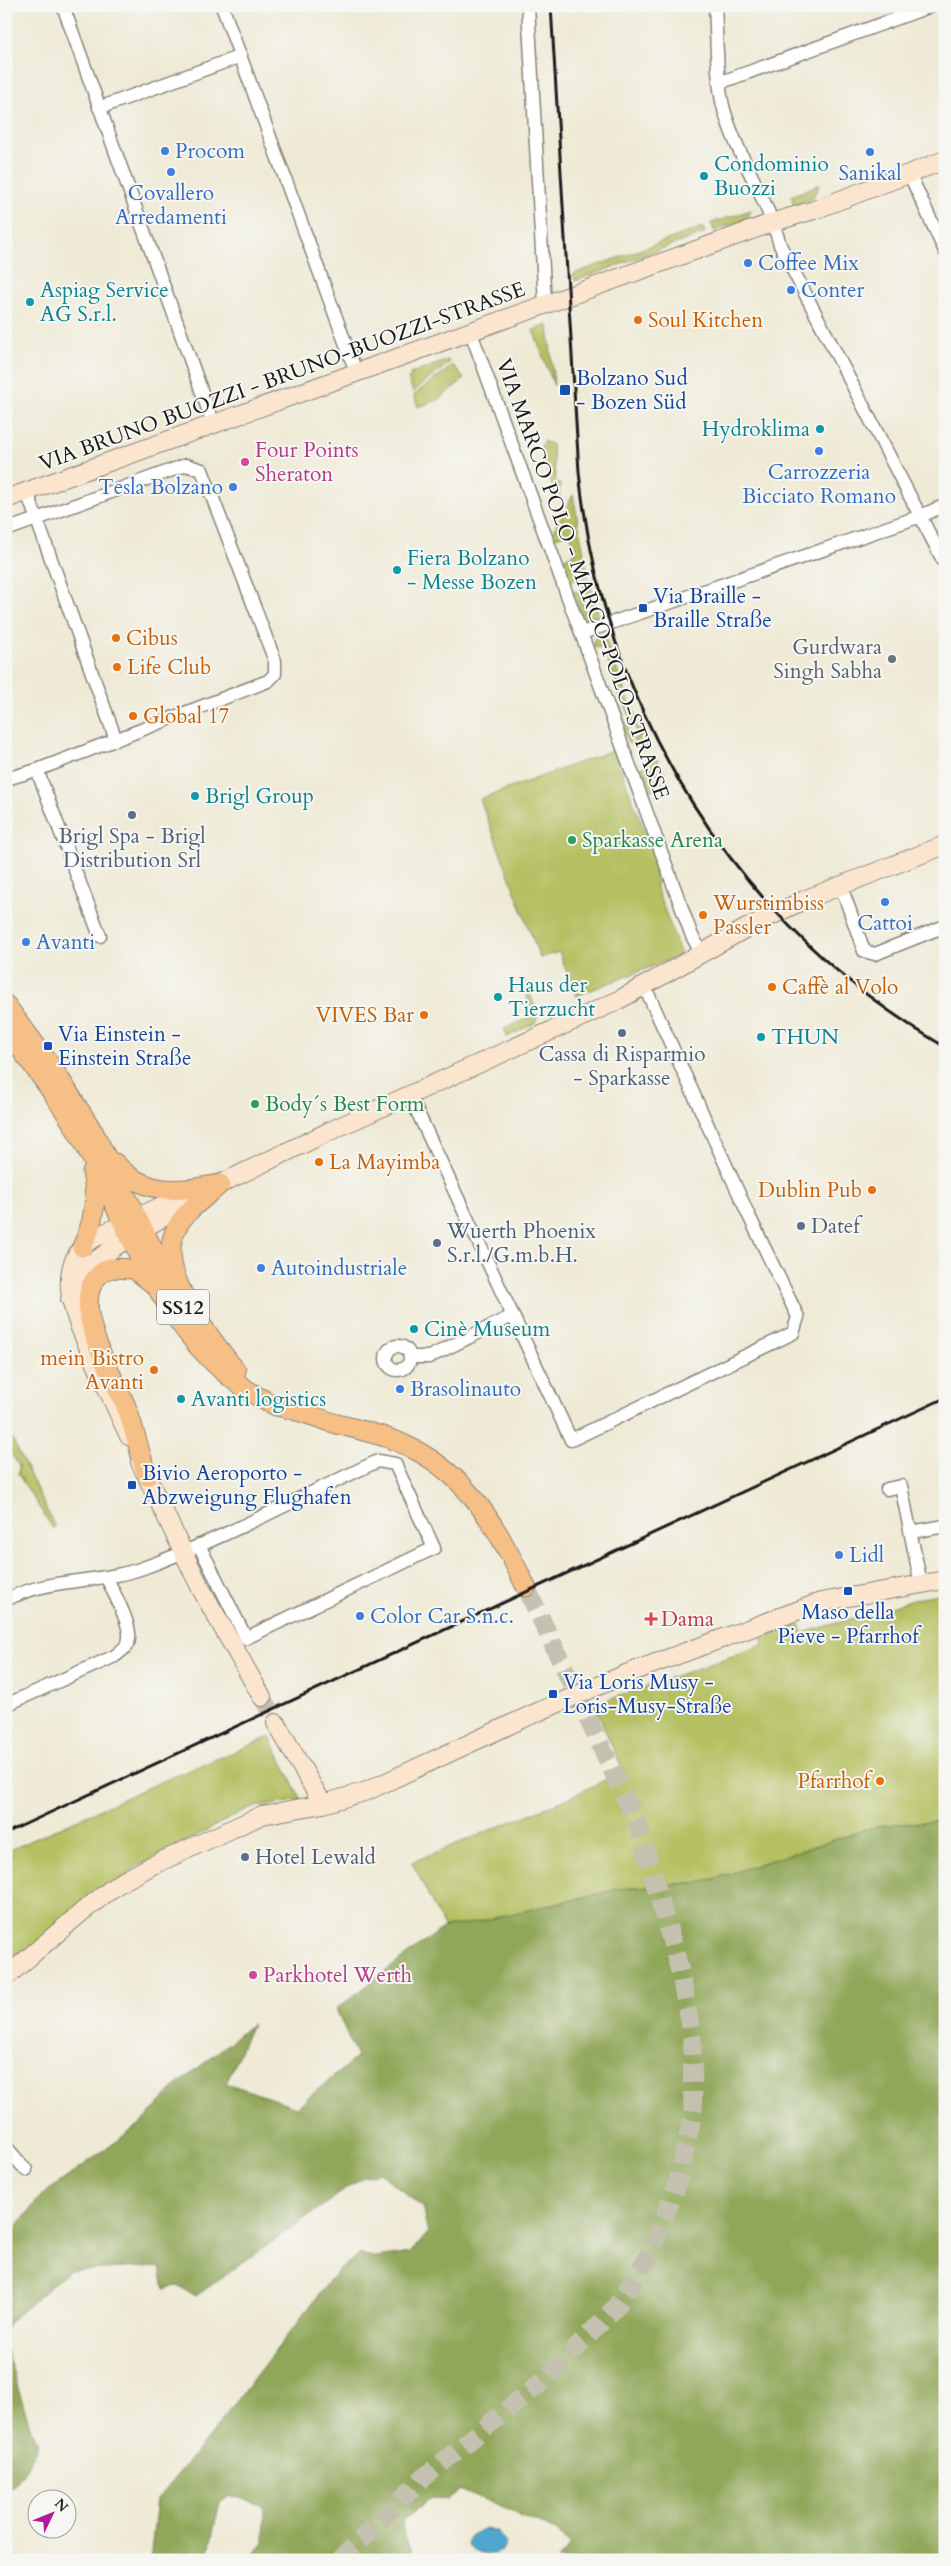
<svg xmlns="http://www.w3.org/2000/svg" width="951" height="2566" font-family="Cardo,serif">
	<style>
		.green { fill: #b5c062; stroke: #686e3f }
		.forest { fill: #90a658; stroke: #56613a }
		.water { fill: #50a7cd; stroke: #366274 }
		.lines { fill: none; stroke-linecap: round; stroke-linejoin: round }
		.secondary-tunnel { stroke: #c5c1b1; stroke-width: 18; stroke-dasharray: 18 9; stroke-linecap: butt }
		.primary-tunnel { stroke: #c5c1b1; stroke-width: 19; stroke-dasharray: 19 9; stroke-linecap: butt }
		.street-casing { stroke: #868379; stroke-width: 15 }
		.secondary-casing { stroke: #868379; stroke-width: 20 }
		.primary-casing { stroke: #868379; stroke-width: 21 }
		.street { stroke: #fff; stroke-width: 12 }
		.secondary { stroke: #fbe5cf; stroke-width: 18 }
		.primary { stroke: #f5bf86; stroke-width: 19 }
		.rail { stroke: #1c1c1c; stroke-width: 3 }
		.shop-dot { fill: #3f7fe0; stroke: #f6f6f2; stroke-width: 2 }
		.culture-dot { fill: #0f9aa8; stroke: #f6f6f2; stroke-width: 2 }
		.food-dot { fill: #e8710a; stroke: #f6f6f2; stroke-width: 2 }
		.transit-dot { fill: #1a4fb4; stroke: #f6f6f2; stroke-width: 2 }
		.hotel-dot { fill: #d1479c; stroke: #f6f6f2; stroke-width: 2 }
		.worship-dot { fill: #6b7280; stroke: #f6f6f2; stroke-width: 2 }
		.service-dot { fill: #5c6f8a; stroke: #f6f6f2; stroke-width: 2 }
		.leisure-dot { fill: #2e9e5b; stroke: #f6f6f2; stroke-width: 2 }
		.health-dot { fill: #e0444e; stroke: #f6f6f2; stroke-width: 2 }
		.labels { text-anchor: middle; stroke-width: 4; stroke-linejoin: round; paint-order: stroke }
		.shield { fill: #f6f6f2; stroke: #5d5d5c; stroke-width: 1 }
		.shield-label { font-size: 20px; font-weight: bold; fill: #1c1c1c }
		.shop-label { font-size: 21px; fill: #366cbe; stroke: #f6f6f2; text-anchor: start }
		.culture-label { font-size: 21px; fill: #0d838f; stroke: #f6f6f2; text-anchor: start }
		.food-label { font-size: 21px; fill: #c56008; stroke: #f6f6f2; text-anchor: start }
		.street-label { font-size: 21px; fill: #1c1c1c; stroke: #f6f6f2 }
		.transit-label { font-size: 21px; fill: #164399; stroke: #f6f6f2; text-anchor: start }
		.hotel-label { font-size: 21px; fill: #b23c85; stroke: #f6f6f2; text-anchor: start }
		.worship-label { font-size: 21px; fill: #5b616d; stroke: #f6f6f2; text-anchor: end }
		.service-label { font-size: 21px; fill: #4e5e75; stroke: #f6f6f2; text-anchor: start }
		.leisure-label { font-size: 21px; fill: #27864d; stroke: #f6f6f2; text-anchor: start }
		.health-label { font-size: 21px; fill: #be3a42; stroke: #f6f6f2; text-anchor: start }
	</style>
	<rect width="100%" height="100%" fill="#f6f6f2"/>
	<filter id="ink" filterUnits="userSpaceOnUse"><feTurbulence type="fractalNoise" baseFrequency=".02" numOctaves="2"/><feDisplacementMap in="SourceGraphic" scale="10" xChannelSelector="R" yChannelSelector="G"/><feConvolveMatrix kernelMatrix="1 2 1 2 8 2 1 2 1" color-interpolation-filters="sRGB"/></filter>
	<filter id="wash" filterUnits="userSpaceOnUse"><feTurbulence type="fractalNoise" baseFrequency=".0096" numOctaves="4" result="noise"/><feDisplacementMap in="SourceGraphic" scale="20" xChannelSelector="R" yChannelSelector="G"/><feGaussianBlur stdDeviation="1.12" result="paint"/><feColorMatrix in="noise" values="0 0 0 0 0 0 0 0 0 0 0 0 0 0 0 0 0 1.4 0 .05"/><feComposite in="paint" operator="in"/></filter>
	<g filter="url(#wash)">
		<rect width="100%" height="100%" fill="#efead6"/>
		<path class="green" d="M820,184L812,199L794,205L791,196Z
			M751,210L746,219L714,231L711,223Z
			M703,227L705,233L575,281L573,274Z
			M548,325L554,386L533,330Z
			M448,360L450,362L413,392L408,379L411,378L410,374Z
			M453,365L464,379L438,400L418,407L414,395Z
			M544,441L552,445L556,484H560L559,497H556L540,448Z
			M573,495L588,576L581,578L578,559H574L577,579L568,582L560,560L576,553L570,532L553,538L552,534Z
			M589,580L600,620L591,623L583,619L573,592L579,591L587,617H589L587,610L591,608L582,582Z
			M604,634L626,695L620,697L603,646L595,648L593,642L596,637Z
			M628,698L650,746L642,750L628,743L614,704L618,702L632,740L639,736L623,701Z
			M613,750L664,880L655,884L681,955L576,996L559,952L540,958L480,799Z
			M656,758L670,783L662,786L654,769L651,771L657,788L646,792L639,771L641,768Z
			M524,978L538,1015L535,1023L507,1037L504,1029L535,1015L519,980Z
			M6,1426L55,1527L53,1529L18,1474L19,1466L6,1446Z
			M945,1593V1820L877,1826L704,1882L623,1888L473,1923L444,1927L412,1862L564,1800L623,1771L594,1705L763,1645L761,1636L800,1623L803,1633L927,1596Z
			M270,1737L301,1800L249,1808L135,1868L6,1974V1852L153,1785Z"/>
		<path class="forest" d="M945,1820V2560H557L570,2545L558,2532L460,2489L446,2500L432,2498L402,2521L404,2535L417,2560H249L264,2543L265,2506L228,2495L220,2501L207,2560H150L157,2499L208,2438L338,2270L361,2254L376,2258L411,2253L428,2233L422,2207L379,2173L363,2177L196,2296L175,2285L164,2289L160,2266L68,2271L7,2324L6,2329V2240L41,2196L139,2125L176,2086L252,2024L226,2083L297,2107L357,2057L336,2009L444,1927L473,1923L623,1888L704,1882L877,1826Z
			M6,2350L31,2429L38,2443C32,2461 21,2480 6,2493Z"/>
		<path class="water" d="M484,2528L497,2531L506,2543C501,2566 440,2550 484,2528Z"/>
	</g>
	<g filter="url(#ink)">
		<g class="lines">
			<path class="secondary-tunnel" d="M262,1697L276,1723"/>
			<path class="primary-tunnel" d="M340,2560L423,2478L548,2377L616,2307L650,2254L678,2182L693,2113L692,2037L681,1974L639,1827L526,1587"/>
			<g class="street-casing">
				<path id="street" d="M63,6L213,423
					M222,6L356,372
					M528,6L545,304
					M715,6C717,39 716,74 723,106C736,155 767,197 780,245L945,564
					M719,83L931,6
					M99,108L241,56
					M909,173L945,251
					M470,330L692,936L702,954
					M27,492L116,740
					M6,530L186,465L202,470L275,661V674L268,681L37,770L6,779
					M582,633L921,516L945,505
					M37,770L100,936
					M841,886L864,951L875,954L945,926
					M410,1096L571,1440L793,1333L798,1317L749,1216L644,985
					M386 1358a12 12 0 1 1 24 0a12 12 0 1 1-24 0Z
					M410,1357H429L512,1316
					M887,1489L901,1486L921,1584
					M911,1532L945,1526
					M6,1600C49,1577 98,1584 143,1568C223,1539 300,1497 378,1461L395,1464L434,1548L246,1638L199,1545
					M6,1705L115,1656C121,1651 129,1646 129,1638C131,1623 113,1592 107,1578
					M6,2147L26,2170"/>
			</g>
			<g class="secondary-casing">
				<path id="secondary" d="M6,499L774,222L814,210L945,160
					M70,1299L84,1271L92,1263L129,1237L220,1184L330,1131L617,1001L750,926L804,900L945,845
					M129,1436C118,1413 108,1390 97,1366C80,1328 49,1273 90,1240L170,1202
					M140,1462L201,1589L262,1697
					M276,1723L323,1804
					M6,1977L83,1911L118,1884L151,1866L262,1815L323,1804L367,1791L533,1714L626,1674L821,1602L945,1580"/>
			</g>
			<g class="primary-casing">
				<path id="primary" d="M6,1005L54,1070L94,1133L175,1292
					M6,1029C33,1066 63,1104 85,1145C134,1238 172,1359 276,1406C297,1409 317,1418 337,1424C353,1428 369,1432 385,1437C460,1462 494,1519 526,1587
					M115,1163C145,1197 180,1191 220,1184
					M220,1184C206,1197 186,1210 177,1227C152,1271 211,1338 236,1371
					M82,1247C94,1223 98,1198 92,1172
					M147,1476C140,1454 135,1431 127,1409C114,1375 58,1291 110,1268L134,1269L153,1284"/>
			</g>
			<use href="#street" class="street"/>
			<use href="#secondary" class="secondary"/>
			<use href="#primary" class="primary"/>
			<path class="rail" d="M551,6L579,472C604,712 735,924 945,1047
				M6,1833L945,1398"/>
		</g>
	</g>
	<g class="shop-dot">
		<circle cx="165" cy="151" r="5"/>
		<circle cx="870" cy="152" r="5"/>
		<circle cx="171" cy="172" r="5"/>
		<circle cx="748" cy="263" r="5"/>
		<circle cx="791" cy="290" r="5"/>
		<circle cx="819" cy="451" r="5"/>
		<circle cx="233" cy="487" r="5"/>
		<circle cx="885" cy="902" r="5"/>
		<circle cx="26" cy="942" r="5"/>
		<circle cx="261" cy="1268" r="5"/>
		<circle cx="400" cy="1389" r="5"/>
		<circle cx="839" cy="1555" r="5"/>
		<circle cx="360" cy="1616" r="5"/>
	</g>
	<g class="culture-dot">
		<circle cx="704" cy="176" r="5"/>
		<circle cx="30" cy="302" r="5"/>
		<circle cx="820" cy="429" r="5"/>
		<circle cx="397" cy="570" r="5"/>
		<circle cx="195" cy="796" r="5"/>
		<circle cx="498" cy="997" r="5"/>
		<circle cx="761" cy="1037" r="5"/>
		<circle cx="414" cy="1329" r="5"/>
		<circle cx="181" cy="1399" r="5"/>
	</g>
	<g class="food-dot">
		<circle cx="638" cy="320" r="5"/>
		<circle cx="116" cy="638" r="5"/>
		<circle cx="117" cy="667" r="5"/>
		<circle cx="133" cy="716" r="5"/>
		<circle cx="703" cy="915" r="5"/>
		<circle cx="772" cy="987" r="5"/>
		<circle cx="424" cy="1015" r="5"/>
		<circle cx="319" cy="1162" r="5"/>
		<circle cx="872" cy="1190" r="5"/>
		<circle cx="154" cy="1370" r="5"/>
		<circle cx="880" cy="1781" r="5"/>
	</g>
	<g class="transit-dot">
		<rect x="559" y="384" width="12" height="12" rx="2.5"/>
		<rect x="638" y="603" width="10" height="10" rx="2.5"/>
		<rect x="43" y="1041" width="10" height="10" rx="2.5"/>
		<rect x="127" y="1480" width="10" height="10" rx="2.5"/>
		<rect x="843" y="1586" width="10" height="10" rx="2.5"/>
		<rect x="548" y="1689" width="10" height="10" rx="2.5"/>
	</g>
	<g class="hotel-dot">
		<circle cx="245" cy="462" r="5"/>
		<circle cx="253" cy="1975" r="5"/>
	</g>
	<circle class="worship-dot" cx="892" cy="659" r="5"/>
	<g class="service-dot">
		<circle cx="132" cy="815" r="5"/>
		<circle cx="622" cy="1033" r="5"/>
		<circle cx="801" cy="1226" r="5"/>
		<circle cx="437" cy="1243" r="5"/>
		<circle cx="245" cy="1857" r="5"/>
	</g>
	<g class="leisure-dot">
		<circle cx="572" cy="840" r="5"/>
		<circle cx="255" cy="1104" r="5"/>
	</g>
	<path class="health-dot" d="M648.5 1611.5h5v5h5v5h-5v5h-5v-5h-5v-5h5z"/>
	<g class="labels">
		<rect class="shield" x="157" y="1289.5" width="52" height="35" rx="4"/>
		<g class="shield-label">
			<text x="183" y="1314">SS12</text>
		</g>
		<g class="shop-label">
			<text x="175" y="158">Procom</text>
			<text x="870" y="180" text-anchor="middle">Sanikal</text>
			<text x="171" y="200" text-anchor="middle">Covallero<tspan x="171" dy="24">Arredamenti</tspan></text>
			<text x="758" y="270">Coffee Mix</text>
			<text x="801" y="297">Conter</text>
			<text x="819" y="479" text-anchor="middle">Carrozzeria<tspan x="819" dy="24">Bicciato Romano</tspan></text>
			<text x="223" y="494" text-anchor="end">Tesla Bolzano</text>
			<text x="885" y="930" text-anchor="middle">Cattoi</text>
			<text x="36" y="949">Avanti</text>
			<text x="271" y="1275">Autoindustriale</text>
			<text x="410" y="1396">Brasolinauto</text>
			<text x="849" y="1562">Lidl</text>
			<text x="370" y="1623">Color Car S.n.c.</text>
		</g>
		<g class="culture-label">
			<text x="714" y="171">Condominio<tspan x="714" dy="24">Buozzi</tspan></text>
			<text x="40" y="297">Aspiag Service<tspan x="40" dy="24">AG S.r.l.</tspan></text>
			<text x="810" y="436" text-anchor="end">Hydroklima</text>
			<text x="407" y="565">Fiera Bolzano<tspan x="407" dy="24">- Messe Bozen</tspan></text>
			<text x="205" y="803">Brigl Group</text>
			<text x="508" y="992">Haus der<tspan x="508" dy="24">Tierzucht</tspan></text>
			<text x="771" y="1044">THUN</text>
			<text x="424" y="1336">Cinè Museum</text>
			<text x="191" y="1406">Avanti logistics</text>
		</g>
		<g class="food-label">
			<text x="648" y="327">Soul Kitchen</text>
			<text x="126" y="645">Cibus</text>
			<text x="127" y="674">Life Club</text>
			<text x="143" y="723">Global 17</text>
			<text x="713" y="910">Wurstimbiss<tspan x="713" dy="24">Passler</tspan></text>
			<text x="782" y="994">Caffè al Volo</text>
			<text x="414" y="1022" text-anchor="end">VIVES Bar</text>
			<text x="329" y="1169">La Mayimba</text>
			<text x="862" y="1197" text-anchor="end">Dublin Pub</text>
			<text x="144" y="1365" text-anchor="end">mein Bistro<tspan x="144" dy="24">Avanti</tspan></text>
			<text x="870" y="1788" text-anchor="end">Pfarrhof</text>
		</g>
		<g class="street-label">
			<text transform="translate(282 376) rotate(-20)" y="7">VIA BRUNO BUOZZI - BRUNO-BUOZZI-STRASSE</text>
			<text transform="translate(583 579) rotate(70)" y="7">VIA MARCO POLO - MARCO-POLO-STRASSE</text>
		</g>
		<g class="transit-label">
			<text x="576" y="385">Bolzano Sud<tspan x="576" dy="24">- Bozen Süd</tspan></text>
			<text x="653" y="603">Via Braille -<tspan x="653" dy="24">Braille Straße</tspan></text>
			<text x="58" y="1041">Via Einstein -<tspan x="58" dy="24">Einstein Straße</tspan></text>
			<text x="142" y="1480">Bivio Aeroporto -<tspan x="142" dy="24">Abzweigung Flughafen</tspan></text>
			<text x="848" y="1619" text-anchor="middle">Maso della<tspan x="848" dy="24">Pieve - Pfarrhof</tspan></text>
			<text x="563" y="1689">Via Loris Musy -<tspan x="563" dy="24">Loris-Musy-Straße</tspan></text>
		</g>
		<g class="hotel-label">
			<text x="255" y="457">Four Points<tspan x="255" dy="24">Sheraton</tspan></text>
			<text x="263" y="1982">Parkhotel Werth</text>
		</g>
		<g class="worship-label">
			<text x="882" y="654">Gurdwara<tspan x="882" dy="24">Singh Sabha</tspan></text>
		</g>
		<g class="service-label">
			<text x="132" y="843" text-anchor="middle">Brigl Spa - Brigl<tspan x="132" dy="24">Distribution Srl</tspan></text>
			<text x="622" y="1061" text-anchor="middle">Cassa di Risparmio<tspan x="622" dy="24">- Sparkasse</tspan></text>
			<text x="811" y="1233">Datef</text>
			<text x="447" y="1238">Wuerth Phoenix<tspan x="447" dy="24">S.r.l./G.m.b.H.</tspan></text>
			<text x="255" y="1864">Hotel Lewald</text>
		</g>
		<g class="leisure-label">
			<text x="582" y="847">Sparkasse Arena</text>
			<text x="265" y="1111">Body´s Best Form</text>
		</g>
		<g class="health-label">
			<text x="661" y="1626">Dama</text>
		</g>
	</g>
	<rect width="951" height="2566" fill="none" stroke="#f6f6f2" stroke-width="25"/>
	<g transform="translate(52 2514) rotate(47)"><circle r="24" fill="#f6f6f2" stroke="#9f9f9c"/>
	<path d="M0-4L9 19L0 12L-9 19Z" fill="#b5179e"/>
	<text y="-8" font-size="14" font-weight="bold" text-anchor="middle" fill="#1c1c1c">N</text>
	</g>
</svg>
